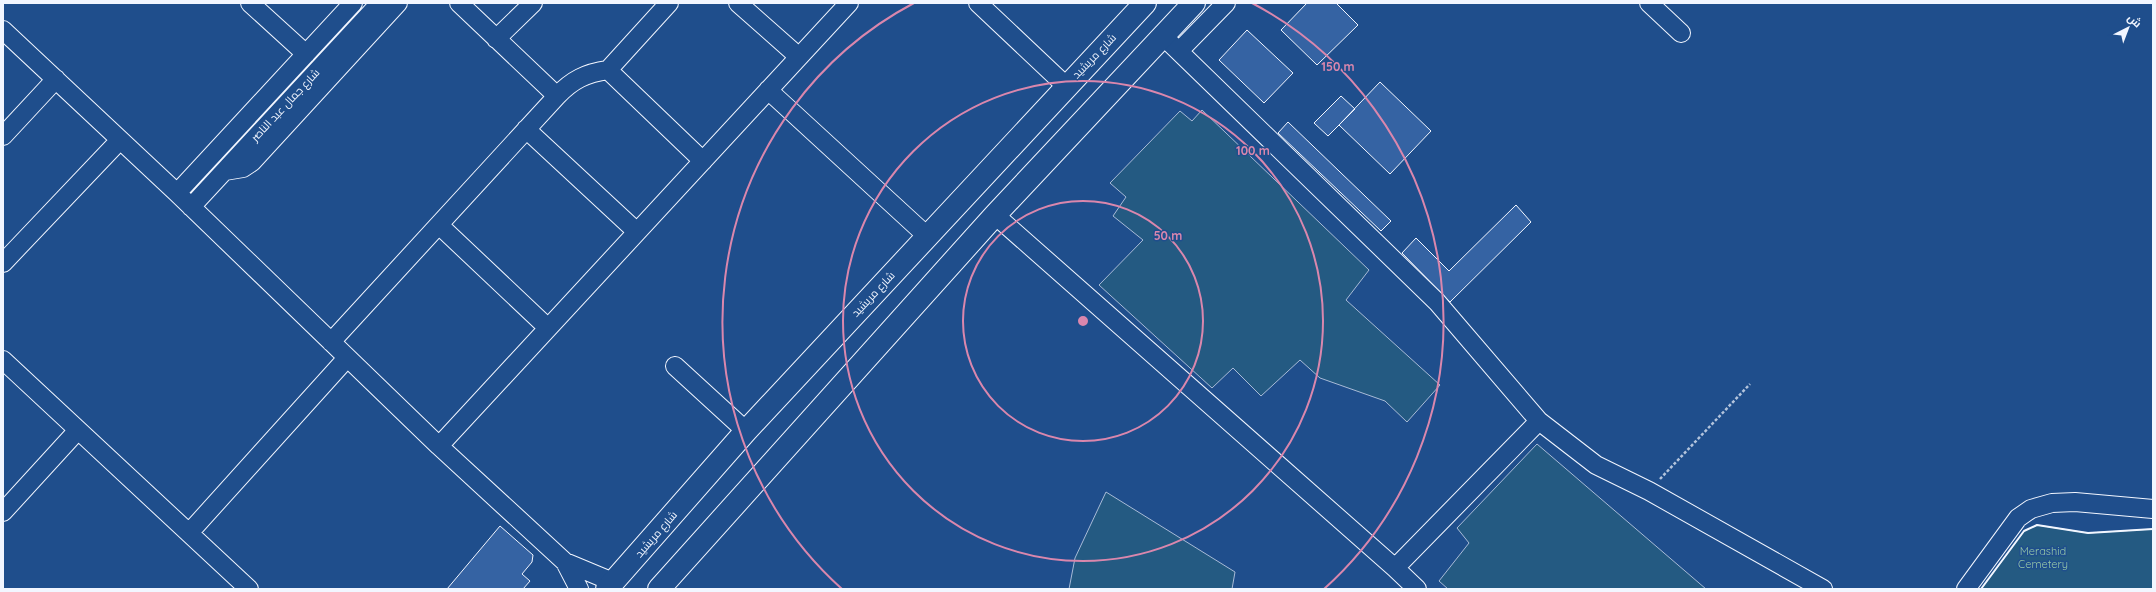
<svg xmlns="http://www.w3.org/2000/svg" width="2156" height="592" font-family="Quicksand,Cairo,sans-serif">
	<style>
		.green { fill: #245a82; stroke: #a8bbd7 }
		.building { fill: #3563a3; stroke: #f2f6ff }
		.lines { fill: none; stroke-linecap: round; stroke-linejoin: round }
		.minor-casing { stroke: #f2f6ff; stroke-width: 20 }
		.major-casing { stroke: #f2f6ff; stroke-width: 24 }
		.path { stroke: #b3c4dc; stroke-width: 2.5; stroke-dasharray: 3 2; stroke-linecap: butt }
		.minor { stroke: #1f4e8c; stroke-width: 18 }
		.major { stroke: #1f4e8c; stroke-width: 22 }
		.wall { stroke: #f2f6ff; stroke-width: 2 }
		.ring { fill: none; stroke: #da87ad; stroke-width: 2 }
		.labels { text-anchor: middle; stroke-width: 3; stroke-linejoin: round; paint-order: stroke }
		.street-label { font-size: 11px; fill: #f2f6ff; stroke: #1f4e8c }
		.park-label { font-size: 11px; fill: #97c8a6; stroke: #1f4e8c }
		.centre { fill: #da87ad; stroke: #1f4e8c; stroke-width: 2 }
		.ring-label { font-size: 12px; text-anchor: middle; font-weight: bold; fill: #da87ad; stroke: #1f4e8c; stroke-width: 3; stroke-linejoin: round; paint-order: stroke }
	</style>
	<rect width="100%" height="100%" fill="#1f4e8c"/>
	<path class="green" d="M1202,110L1369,270L1346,300L1440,385L1407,422L1385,401L1320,378L1300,360L1261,396L1233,368L1212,388L1099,285L1143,240L1113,216L1126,197L1110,183L1180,111L1192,121Z
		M1537,444L1706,589H1448L1439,581L1469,543L1457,528Z
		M1106,492L1235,572L1232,589H1069L1075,558Z
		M2037,525L2088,533L2153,529V589H1981L2024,531Z"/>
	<path class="building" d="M1307,3H1336L1358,25L1317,65L1281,30Z
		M1247,30L1293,73L1264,103L1219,60Z
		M1380,82L1431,131L1390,174L1339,125Z
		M1341,96L1355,109L1328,136L1314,123Z
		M1288,122L1391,221L1381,231L1278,133Z
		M1516,205L1531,222L1450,302L1402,253L1416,238L1449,271Z
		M500,526L533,555L532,562L522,574L530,581L523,589H447Z"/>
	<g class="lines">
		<g class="minor-casing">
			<path id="minor" d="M250,3L306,54
				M459,3L557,96
				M738,3L799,57
				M978,3L1066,86
				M1649,3L1681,33
				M3,30L177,193L439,446L565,562L579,589
				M1163,36L1437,302L1539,421L1596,465L1649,491L1823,589
				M496,39L533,3
				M1179,51L1226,3
				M608,70L669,3
				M768,90L927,236
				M526,129L637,232
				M3,136L56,79
				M225,171L243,168L252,162L398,3
				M177,193L353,3
				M191,207L380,3
				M995,215L1395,568L1417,589
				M439,225L548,328
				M3,263L120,140
				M331,342L557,96C572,80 586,73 608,70L703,161
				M3,360L249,589
				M675,366L746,431
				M439,446L849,3
				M3,512L78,430
				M189,533L347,358
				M565,562L613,582
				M1395,568L1539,421
				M1966,589L2018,518L2031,509L2052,503L2075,502L2153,509"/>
		</g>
		<g class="major-casing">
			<path id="major" d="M607,589L746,431L1145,3
				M659,589L995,215L1194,3"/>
		</g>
		<path class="path" d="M1660,479L1750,384"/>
		<use href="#minor" class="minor"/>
		<use href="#major" class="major"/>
		<path class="wall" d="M1981,589L2024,531L2037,525L2088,533L2153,529"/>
	</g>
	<g class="ring">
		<circle cx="1083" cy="321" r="120"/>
		<circle cx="1083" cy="321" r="240"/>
		<path d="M842 589A360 360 0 0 1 914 3M1252 3A360 360 0 0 1 1324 589"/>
	</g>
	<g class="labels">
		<g class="street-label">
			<text transform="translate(1094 56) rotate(-46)" y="4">شارع مريشيد</text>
			<text transform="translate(285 105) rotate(-47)" y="4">شارع جمال عبد الناصر</text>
			<text transform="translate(873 294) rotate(-47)" y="4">شارع مريشيد</text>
			<text transform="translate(656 534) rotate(-49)" y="4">شارع مريشيد</text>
		</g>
		<g class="park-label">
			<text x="2043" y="555">Merashid<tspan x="2043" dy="13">Cemetery</tspan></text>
		</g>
	</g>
	<circle cx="1083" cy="321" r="6" class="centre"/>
	<g class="ring-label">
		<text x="1338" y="71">150 m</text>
		<text x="1253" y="155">100 m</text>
		<text x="1168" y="240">50 m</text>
	</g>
	<rect width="2156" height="592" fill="none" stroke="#f2f6ff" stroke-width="8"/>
	<g transform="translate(2128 28) rotate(42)" stroke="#1f4e8c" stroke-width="3" paint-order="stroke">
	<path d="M0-3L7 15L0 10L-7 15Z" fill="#f2f6ff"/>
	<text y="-6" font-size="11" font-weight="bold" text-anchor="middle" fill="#f2f6ff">ش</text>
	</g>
</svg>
